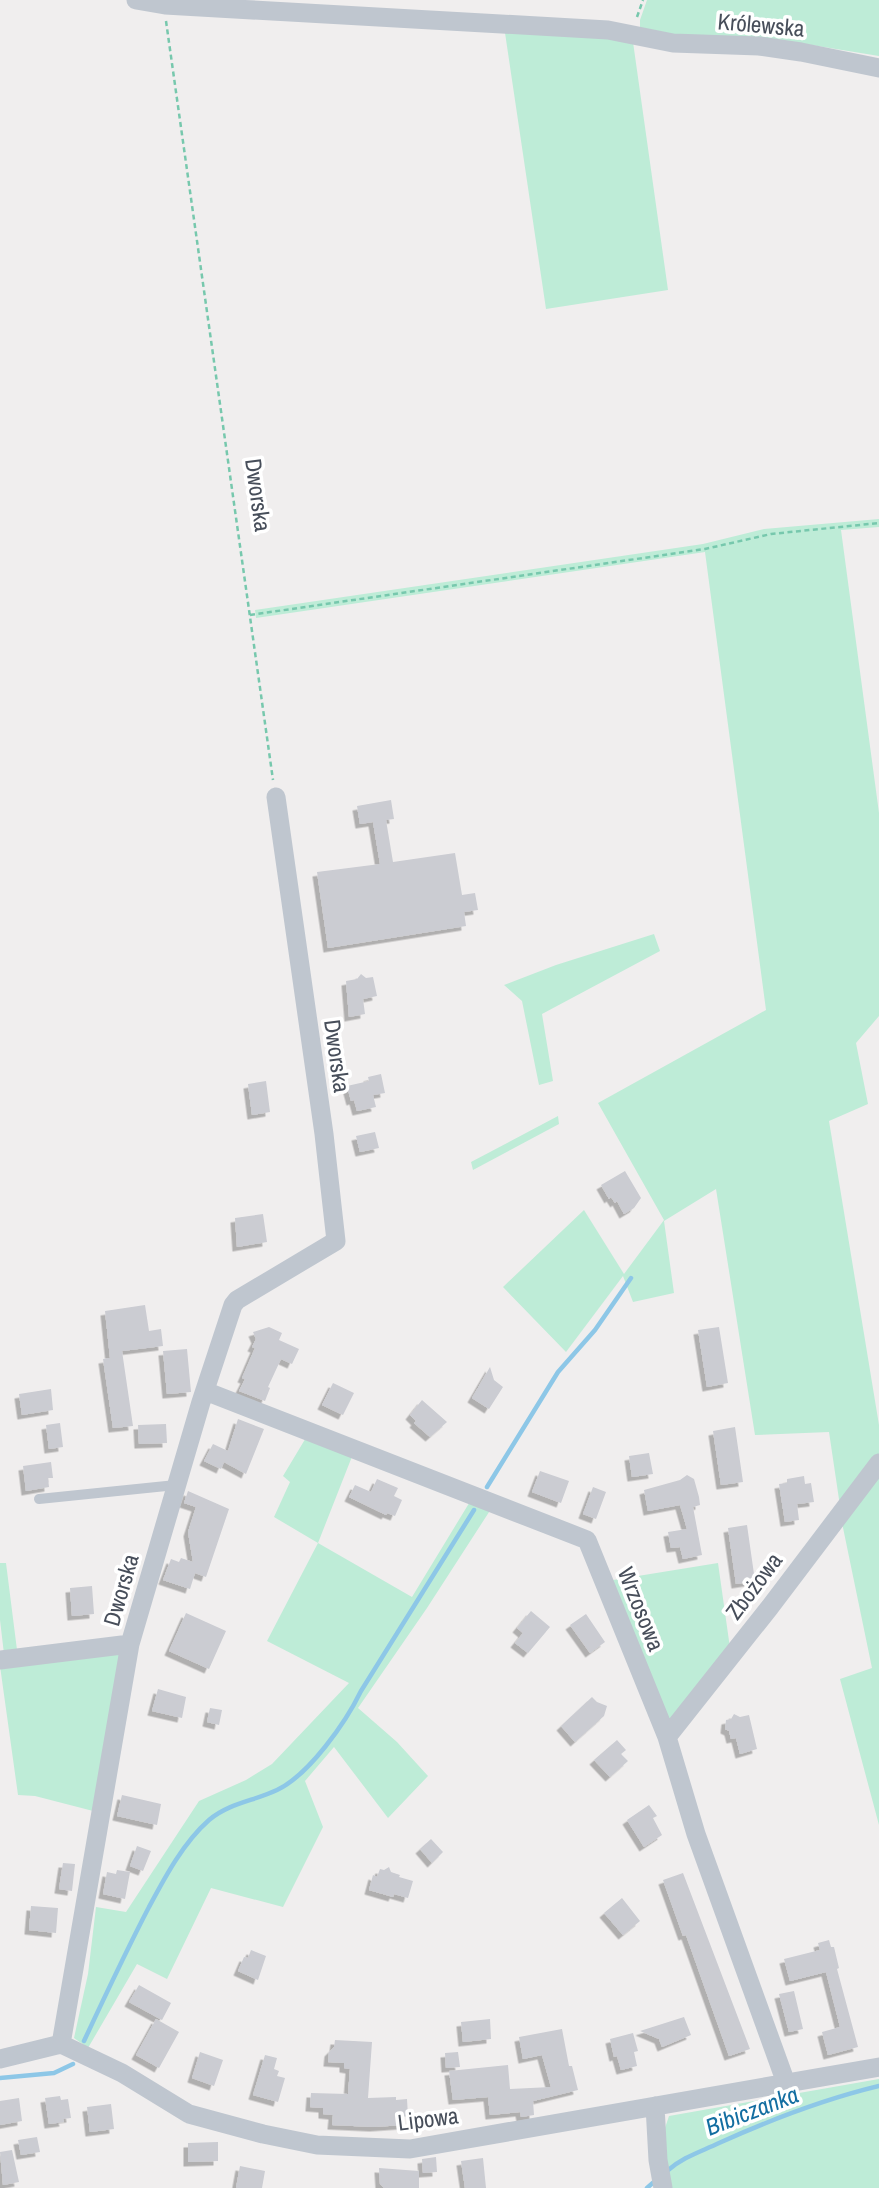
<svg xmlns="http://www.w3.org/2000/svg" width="879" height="2188" font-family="'Archivo Narrow',sans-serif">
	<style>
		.green { fill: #beecd7 }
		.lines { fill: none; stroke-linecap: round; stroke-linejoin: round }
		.stream { stroke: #8dc7e7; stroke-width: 4.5 }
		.building { fill: #cbccd2; filter: url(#shadow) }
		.path { stroke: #77c8ad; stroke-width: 2.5; stroke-dasharray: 5 3.5; stroke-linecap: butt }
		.service { stroke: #bfc6cf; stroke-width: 10 }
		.minor { stroke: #bfc6cf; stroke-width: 19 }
		.labels { text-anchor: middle; stroke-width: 7; stroke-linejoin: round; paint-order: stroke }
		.street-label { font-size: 23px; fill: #474e5a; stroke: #fff }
		.water-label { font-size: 24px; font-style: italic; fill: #136ea1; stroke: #fff }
	</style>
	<defs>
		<filter id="shadow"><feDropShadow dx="-4.5" dy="4.5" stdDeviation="0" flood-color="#0004"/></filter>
	</defs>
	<rect width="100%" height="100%" fill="#f0eeee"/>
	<path class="green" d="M647,0H879V56L799,43L675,35L640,28V20Z
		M504,26L633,42L668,290L546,309Z
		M879,519V527L841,530L879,813V1016L856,1043L868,1104L829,1121L879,1425V1458L840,1506L829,1432L755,1435L716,1189L664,1221L674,1293L633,1302L623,1276L566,1352L503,1287L584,1210L624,1274L664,1220L598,1103L766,1010L705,552L256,618L255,610L703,544L764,529Z
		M654,934L660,951L542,1014L553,1081L539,1085L522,1001L504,985L556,965Z
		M558,1116L559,1124L473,1170L471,1162Z
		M307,1436L353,1454L318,1543L412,1597L471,1500L491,1509L427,1608L358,1708L397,1742L428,1776L388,1818L334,1747L305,1781L323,1827L283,1907L211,1888L167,1979L137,1964L88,2048L74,2038L88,1974L96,1907L126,1912L199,1801L246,1780L272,1764L349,1683L267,1641L318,1543L274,1517L290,1482L283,1476Z
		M879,1471V1825L840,1679L872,1668L841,1518Z
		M0,1563H6L17,1650L4,1654L0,1620Z
		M718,1563L730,1648L671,1721L662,1718L607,1581Z
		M124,1652L97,1812L35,1796L18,1795L0,1666Z
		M879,2079V2188H671L662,2137L669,2116Z"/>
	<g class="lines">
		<path class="stream" d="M487,1487L558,1372L595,1330L631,1278
			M84,2041C105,1996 126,1951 149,1907C165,1877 183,1843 209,1820C229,1803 254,1801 277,1790C309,1775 346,1722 361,1691L474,1510
			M0,2078L54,2073L73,2064
			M667,2171C683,2157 700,2152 719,2143C770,2120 825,2099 879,2086
			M647,2188L655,2181"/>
	</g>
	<path class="building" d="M391,800L394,819L386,820L393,862L455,853L462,895L475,893L478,910L464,912L466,926L328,948L317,872L380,864L373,822L360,824L357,806Z
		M361,974L366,978L373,977L377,996L363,999L365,1014L349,1017L346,981L357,979Z
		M381,1074L385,1093L373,1095L376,1107L357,1111L354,1100L351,1101L347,1086L369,1081L368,1077Z
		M266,1081L270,1112L252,1115L248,1084Z
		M375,1132L379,1148L360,1152L356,1136Z
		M625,1171L641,1198L634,1208L624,1214L617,1201L615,1203L611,1197L609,1199L601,1185Z
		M263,1214L267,1242L237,1247L235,1218Z
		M145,1305L149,1331L161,1329L163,1346L122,1351L133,1426L113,1428L103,1359L110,1358L105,1311Z
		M269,1327L282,1333L279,1340L299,1349L292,1364L281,1359L268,1387L270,1388L265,1401L239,1391L245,1379L242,1378L255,1348L252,1347L256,1339L253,1332Z
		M719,1327L728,1383L707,1387L698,1330Z
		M187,1349L191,1392L167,1394L163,1351Z
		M490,1367L494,1380L503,1387L489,1409L472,1398Z
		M333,1383L354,1393L343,1415L322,1405Z
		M51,1389L53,1410L22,1415L19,1394Z
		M422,1400L447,1422L430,1437L414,1423L416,1421L410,1415Z
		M238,1419L264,1429L246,1474L224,1462L221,1469L204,1461L213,1444L228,1451Z
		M60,1423L63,1447L49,1449L46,1425Z
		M166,1424L167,1443L139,1444L138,1425Z
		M735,1427L743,1482L721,1485L713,1431Z
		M649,1453L653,1474L632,1477L629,1456Z
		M51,1462L53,1478H48L49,1487L26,1491L23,1466Z
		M540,1471L569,1481L561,1503L532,1492Z
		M687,1475L694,1479L699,1497L700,1505L693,1507L702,1555L683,1559L680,1547L671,1548L668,1532L687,1529L680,1505L648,1511L644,1490L680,1480Z
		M804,1476L805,1484L811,1483L814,1502L797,1504L799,1520L785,1522L779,1484L787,1483V1479Z
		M377,1479L398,1488L394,1496L402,1500L395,1516L387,1513L386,1515L349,1497L355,1485L371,1492Z
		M593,1487L606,1492L596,1519L583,1514Z
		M188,1491L229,1509L206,1577L195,1573L190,1589L163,1580L171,1559L179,1562L181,1558L193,1562L188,1532L196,1507L184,1503Z
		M747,1525L755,1581L736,1584L728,1528Z
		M92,1586L94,1614L72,1616L70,1588Z
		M531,1611L550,1627L528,1653L515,1643L523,1633L517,1628Z
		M186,1613L226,1631L209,1669L169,1651Z
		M586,1614L605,1642L590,1653L570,1625Z
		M158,1689L186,1697L182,1718L152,1711Z
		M592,1697L597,1702L607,1706L604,1716L575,1742L561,1726Z
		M210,1708L222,1710L219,1725L207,1722Z
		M734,1714L740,1717L749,1715L757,1749L740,1754L736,1738L731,1739L729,1731L725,1729L726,1720L731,1719Z
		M617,1740L626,1750L621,1754L628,1761L610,1777L594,1760Z
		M122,1795L161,1804L157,1825L117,1816Z
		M649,1805L657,1816L653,1818L662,1835L644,1847L627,1820Z
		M431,1839L443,1852L432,1863L420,1849Z
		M137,1846L151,1851L143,1871L130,1866Z
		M63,1863L75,1864L72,1891L59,1889Z
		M389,1867L391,1872L400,1875L399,1877L413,1881L408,1898L394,1894L393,1897L369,1890L373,1875L377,1877L380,1869L384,1870Z
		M117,1870L130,1872L125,1899L103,1894L107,1872L116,1874Z
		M683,1873L750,2049L729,2056L686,1935L683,1936L663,1880Z
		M622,1898L640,1921L623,1935L604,1913Z
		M31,1906L58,1908L56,1933L29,1930Z
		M829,1940L831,1947H834L839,1968L837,1969L858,2047L828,2055L822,2032L840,2027L826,1972L790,1981L784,1959L820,1950L818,1943Z
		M251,1950L266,1956L258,1980L238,1971L244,1957L248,1958Z
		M139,1985L171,2003L162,2020L129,2002Z
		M794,1991L803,2029L789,2032L779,1994Z
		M684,2017L691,2035L662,2047L659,2039L640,2031Z
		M156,2019L179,2032L159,2068L136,2055Z
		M490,2019L491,2039L463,2042L461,2022Z
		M562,2029L569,2066H572L578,2090L533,2101L534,2115L521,2117L520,2112L490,2115L488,2097L453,2100L449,2071L508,2065L510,2089L551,2087L542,2055L523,2059L519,2037Z
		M633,2033L638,2051L634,2052L637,2066L621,2070L617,2056L614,2057L610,2039Z
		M335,2040L372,2042L368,2098L396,2097V2100L407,2099L408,2116L402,2117L403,2125L374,2127L332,2125L333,2115L323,2114V2108L310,2107L311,2093L348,2094L350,2069L344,2068V2063L328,2062L329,2052L334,2047Z
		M200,2052L223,2060L214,2086L192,2078Z
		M458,2052L460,2067L446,2068L445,2053Z
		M265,2055L277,2058L274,2069L279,2071L277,2076L285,2078L278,2102L253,2095Z
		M60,2096L61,2100L68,2099L71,2118L63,2119L64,2122L49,2124L45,2098Z
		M19,2098L22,2121L0,2125V2101Z
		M111,2104L114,2129L90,2132L87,2107Z
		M37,2137L40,2152L21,2155L18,2140Z
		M218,2142V2161L188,2162V2143Z
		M12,2150L19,2182L3,2185L0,2152Z
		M436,2157L437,2172L423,2173L422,2159Z
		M483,2158L486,2188H465L461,2161Z
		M240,2166L265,2171L262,2188H236Z
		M379,2168L419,2171V2188H384L380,2184Z"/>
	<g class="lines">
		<path class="path" d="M637,17L643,0
			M166,21L273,780
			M250,615L705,549L771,534L879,523"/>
		<path class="service" d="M39,1499L176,1485"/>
		<path class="minor" d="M136,0L165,5L608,30L673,43L759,46L801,52L879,68
			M205,1391L587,1540L667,1737L696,1834L786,2083
			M0,1660L130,1644
			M667,1737L770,1607L879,1463
			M61,2044L130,1644L201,1402L233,1305L237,1300L336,1241L324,1134L276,797
			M0,2059L61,2044L122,2073L189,2114L263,2134L317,2145L410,2149L879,2067
			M655,2106L658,2160L663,2188"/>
	</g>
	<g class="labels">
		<g class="street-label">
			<text transform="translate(761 25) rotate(5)" y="8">Królewska</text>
			<text transform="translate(258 495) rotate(82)" y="8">Dworska</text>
			<text transform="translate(337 1056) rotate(82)" y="8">Dworska</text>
			<text transform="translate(754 1586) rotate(-53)" y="8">Zbożowa</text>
			<text transform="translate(121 1590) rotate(-74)" y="8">Dworska</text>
			<text transform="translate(641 1609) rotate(68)" y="8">Wrzosowa</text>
			<text transform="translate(428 2119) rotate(-7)" y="8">Lipowa</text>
		</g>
		<g class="water-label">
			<text transform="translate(752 2111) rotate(-21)" y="8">Bibiczanka</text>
		</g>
	</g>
</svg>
